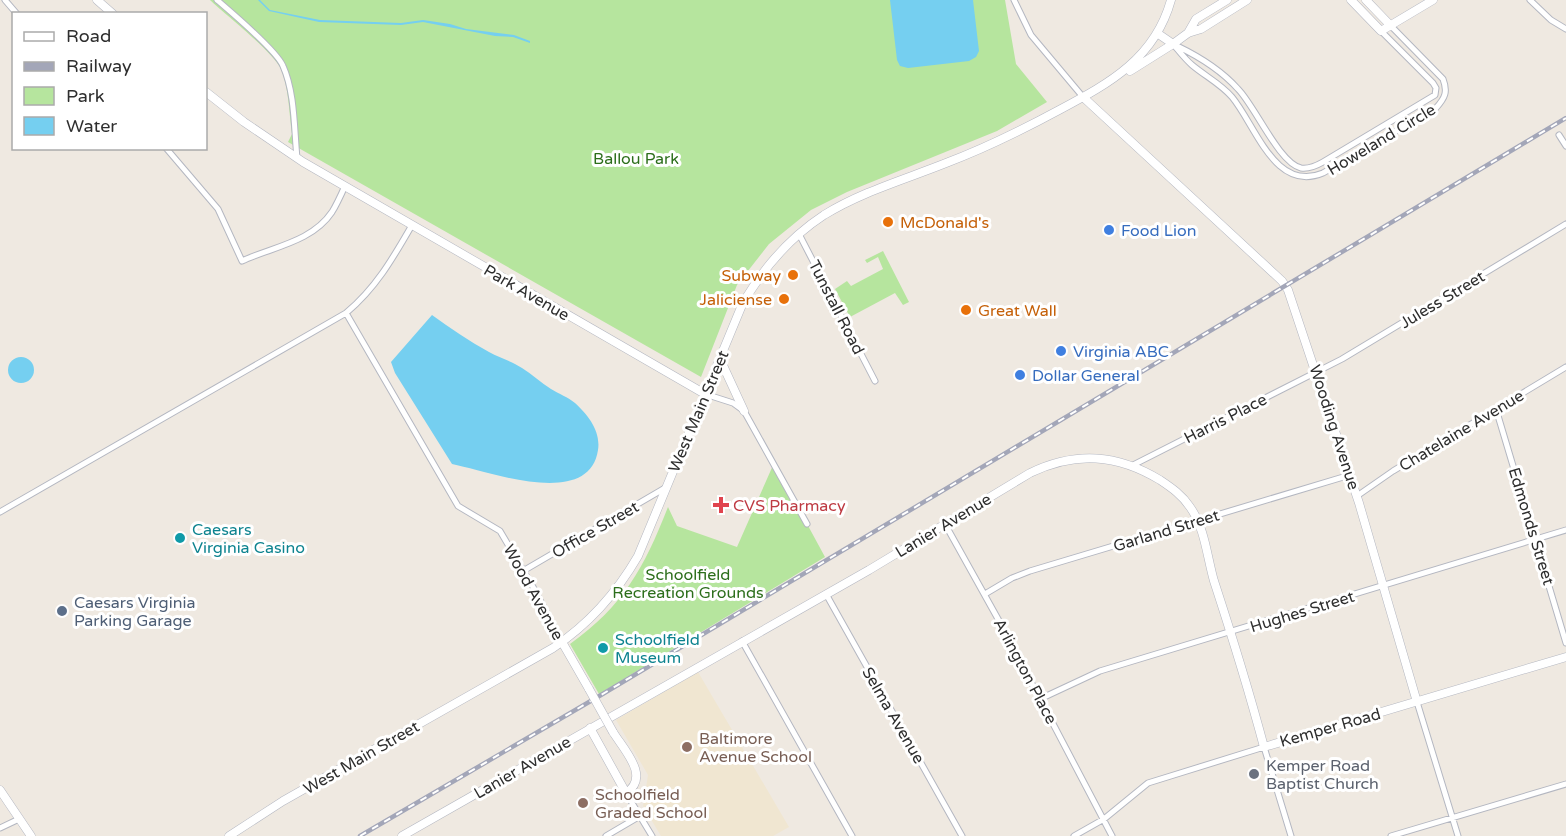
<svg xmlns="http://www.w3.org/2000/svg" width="1566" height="836" font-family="'Varela Round',sans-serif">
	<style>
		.education { fill: #f0e6d1 }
		.green { fill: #b6e59e }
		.water { fill: #75cff0 }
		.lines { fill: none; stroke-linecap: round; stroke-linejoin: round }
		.street-casing { stroke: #b4b7c1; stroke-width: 7 }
		.secondary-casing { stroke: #b4b7c1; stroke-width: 9 }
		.street { stroke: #fff; stroke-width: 5 }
		.secondary { stroke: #fff; stroke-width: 8 }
		.rail-casing { stroke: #a3a6b8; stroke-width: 4.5 }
		.rail { stroke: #fff; stroke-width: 2; stroke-dasharray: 7; stroke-linecap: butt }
		.secondary-bridge-casing { stroke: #b4b7c1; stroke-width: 9; stroke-linecap: butt }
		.secondary-bridge { stroke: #fff; stroke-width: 8 }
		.food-dot { fill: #e8710a; stroke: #fff; stroke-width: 2 }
		.shop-dot { fill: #3f7fe0; stroke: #fff; stroke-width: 2 }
		.health-dot { fill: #e0444e; stroke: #fff; stroke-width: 2 }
		.culture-dot { fill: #0f9aa8; stroke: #fff; stroke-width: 2 }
		.service-dot { fill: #5c6f8a; stroke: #fff; stroke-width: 2 }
		.education-dot { fill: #8d6e63; stroke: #fff; stroke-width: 2 }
		.worship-dot { fill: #6b7280; stroke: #fff; stroke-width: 2 }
		.labels { text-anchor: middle; stroke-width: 6; stroke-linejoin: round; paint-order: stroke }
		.street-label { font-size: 16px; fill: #2e2e2e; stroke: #fff }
		.park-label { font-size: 16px; fill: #2c6e1b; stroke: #fff }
		.food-label { font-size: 16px; fill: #c56008; stroke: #fff; text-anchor: start }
		.shop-label { font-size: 16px; fill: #366cbe; stroke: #fff; text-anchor: start }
		.health-label { font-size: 16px; fill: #be3a42; stroke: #fff; text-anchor: start }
		.culture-label { font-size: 16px; fill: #0d838f; stroke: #fff; text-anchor: start }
		.service-label { font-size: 16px; fill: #4e5e75; stroke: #fff; text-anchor: start }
		.education-label { font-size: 16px; fill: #785e54; stroke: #fff; text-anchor: start }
		.worship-label { font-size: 16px; fill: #5b616d; stroke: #fff; text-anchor: start }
	</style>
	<rect width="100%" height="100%" fill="#efe9e1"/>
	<path class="education" d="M698,672L789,827L773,836H661L643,806L648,775L616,720Z"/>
	<path class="green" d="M210,0H1005L1016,64L1047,102L997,131L847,192L811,210L769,244L737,285L701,377L288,142L292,134C289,113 289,88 281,69C273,52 226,15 210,0Z
		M883,251L909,302L903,305L895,293L850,317L835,289L847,281L851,286L883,269L878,257L867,263L865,260Z
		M774,463L825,557L599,694L570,644C624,605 644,568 668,507L677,526L737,547Z"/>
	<path class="water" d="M258,0H260L270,10L320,20L401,23L423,20L450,24L466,29L514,35L530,41V43L513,37L495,36L423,22L401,25L319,22L269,11Z
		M890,0H973L979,51L976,57L969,61L908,68L900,66L897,60Z
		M432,315C450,328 469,341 489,352C500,358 511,361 522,368C532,374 541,383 551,389C559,394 568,397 575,403C588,415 601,431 598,450C589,510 488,471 452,464L395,373L391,362Z
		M8 370a13 13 0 1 1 26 0a13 13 0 1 1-26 0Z"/>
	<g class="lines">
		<g class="street-casing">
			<path id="street" d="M5,0L17,14
				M217,0C231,12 277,51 283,66C295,93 294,128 297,158
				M1014,0L1031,35L1083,97
				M1530,0L1551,20L1566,29
				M1173,44C1179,51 1185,59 1192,65C1205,76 1221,84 1232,97C1256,126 1275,193 1323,173L1436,108C1445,98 1448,92 1443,79L1391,26
				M1177,46C1200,57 1221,70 1238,89C1255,106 1279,163 1301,168C1308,169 1316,166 1323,162L1435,95L1436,88L1433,83L1381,31
				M1559,135L1566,146
				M166,148L218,209L242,261C272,247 312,242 332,212C337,204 341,195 345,186
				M799,234L875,381
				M346,313L458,506L500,531L533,587L562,642
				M705,394L733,403L744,411L807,524
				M1496,409L1566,643
				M1133,465L1342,359L1566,224
				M1357,496L1393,471L1566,367
				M0,512L346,313C376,288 393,258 412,225
				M945,524L998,619L1112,836
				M523,571L665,488
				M826,594L962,836
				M985,594L1012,578L1030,571L1350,475
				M742,641L852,836
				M1040,699L1100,671L1566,530
				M1417,702L1458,836
				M626,793L652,836
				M0,828L19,819
				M606,836L640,816
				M1074,836L1104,819L1148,783L1264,747L1291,836
				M1391,836L1566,784"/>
		</g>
		<g class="secondary-casing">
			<path id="secondary" d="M97,0L113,14
				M1351,0L1381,31L1433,0
				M1366,0L1391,26
				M1157,33L1173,44L1188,33L1201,29L1247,0
				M1188,33L1196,19L1227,0
				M1130,71L1173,44
				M206,92L244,122L303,162L705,394
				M1083,97L1282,281L1288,290L1359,503L1417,702
				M720,359L744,411
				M562,642L589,689
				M590,728L626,793C651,777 624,750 613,732
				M0,790L31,836
				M229,836L283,801L553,648C589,624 616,594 638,556L742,305C763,268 789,238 824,215C861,192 906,179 946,163C986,148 1024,129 1061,109C1110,83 1155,58 1171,0
				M402,836L869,570L1030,473C1076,451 1117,454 1160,480C1172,488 1182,495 1190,507C1205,528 1207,557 1214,581C1232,636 1249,691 1264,747L1566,657"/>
		</g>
		<use href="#street" class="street"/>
		<use href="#secondary" class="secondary"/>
		<g class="rail-casing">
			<path id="rail" d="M360,836L601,695L1566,118"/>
		</g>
		<use href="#rail" class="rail"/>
		<g class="secondary-bridge-casing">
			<path id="secondary-bridge" d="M589,689L613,732"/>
		</g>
		<use href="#secondary-bridge" class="secondary-bridge"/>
	</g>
	<g class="food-dot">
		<circle cx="888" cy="222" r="6"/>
		<circle cx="793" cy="275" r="6"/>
		<circle cx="784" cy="299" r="6"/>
		<circle cx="966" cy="310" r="6"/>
	</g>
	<g class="shop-dot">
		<circle cx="1109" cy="230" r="6"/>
		<circle cx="1061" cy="351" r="6"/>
		<circle cx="1020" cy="375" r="6"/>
	</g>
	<path class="health-dot" d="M718 496h6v6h6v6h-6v6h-6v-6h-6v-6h6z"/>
	<g class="culture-dot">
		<circle cx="180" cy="538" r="6"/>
		<circle cx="603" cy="648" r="6"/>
	</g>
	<circle class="service-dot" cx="62" cy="611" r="6"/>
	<g class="education-dot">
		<circle cx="687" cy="747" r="6"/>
		<circle cx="583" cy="803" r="6"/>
	</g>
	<circle class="worship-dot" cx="1254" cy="774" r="6"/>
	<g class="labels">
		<g class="street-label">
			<text transform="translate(1381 139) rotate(-31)" y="6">Howeland Circle</text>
			<text transform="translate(527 292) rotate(30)" y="6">Park Avenue</text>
			<text transform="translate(1442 299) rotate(-31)" y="6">Juless Street</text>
			<text transform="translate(837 307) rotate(63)" y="6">Tunstall Road</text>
			<text transform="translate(698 411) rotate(-67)" y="6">West Main Street</text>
			<text transform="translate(1225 418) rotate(-27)" y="6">Harris Place</text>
			<text transform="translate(1335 427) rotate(72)" y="6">Wooding Avenue</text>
			<text transform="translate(1461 430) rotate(-31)" y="6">Chatelaine Avenue</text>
			<text transform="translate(943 525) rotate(-31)" y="6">Lanier Avenue</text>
			<text transform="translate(1532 526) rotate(73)" y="6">Edmonds Street</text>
			<text transform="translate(595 529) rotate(-30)" y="6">Office Street</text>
			<text transform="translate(1166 530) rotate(-17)" y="6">Garland Street</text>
			<text transform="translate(534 592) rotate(61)" y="6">Wood Avenue</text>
			<text transform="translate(1302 611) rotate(-17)" y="6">Hughes Street</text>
			<text transform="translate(1026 671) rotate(62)" y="6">Arlington Place</text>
			<text transform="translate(894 715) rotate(60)" y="6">Selma Avenue</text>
			<text transform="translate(1330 727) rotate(-16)" y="6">Kemper Road</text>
			<text transform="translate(361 757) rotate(-30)" y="6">West Main Street</text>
			<text transform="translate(522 767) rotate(-30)" y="6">Lanier Avenue</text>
		</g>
		<g class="park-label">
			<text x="636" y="164">Ballou Park</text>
			<text x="688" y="580">Schoolfield<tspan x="688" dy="18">Recreation Grounds</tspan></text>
		</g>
		<g class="food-label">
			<text x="900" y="228">McDonald's</text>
			<text x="781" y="281" text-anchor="end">Subway</text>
			<text x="772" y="305" text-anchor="end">Jaliciense</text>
			<text x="978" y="316">Great Wall</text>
		</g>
		<g class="shop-label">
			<text x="1121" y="236">Food Lion</text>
			<text x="1073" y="357">Virginia ABC</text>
			<text x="1032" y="381">Dollar General</text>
		</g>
		<g class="health-label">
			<text x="733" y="511">CVS Pharmacy</text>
		</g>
		<g class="culture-label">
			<text x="192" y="535">Caesars<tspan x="192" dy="18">Virginia Casino</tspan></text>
			<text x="615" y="645">Schoolfield<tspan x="615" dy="18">Museum</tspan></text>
		</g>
		<g class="service-label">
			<text x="74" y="608">Caesars Virginia<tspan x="74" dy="18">Parking Garage</tspan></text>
		</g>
		<g class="education-label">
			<text x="699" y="744">Baltimore<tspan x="699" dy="18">Avenue School</tspan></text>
			<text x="595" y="800">Schoolfield<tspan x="595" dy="18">Graded School</tspan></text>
		</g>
		<g class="worship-label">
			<text x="1266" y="771">Kemper Road<tspan x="1266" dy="18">Baptist Church</tspan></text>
		</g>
	</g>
	<rect x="12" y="12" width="195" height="138" fill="#ffffff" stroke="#ababab" stroke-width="1.5"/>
	<rect x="24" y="32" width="30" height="9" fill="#ffffff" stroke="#ababab" stroke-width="1.5"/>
	<text x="66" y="42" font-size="18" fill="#2e2e2e">Road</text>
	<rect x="24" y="62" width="30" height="9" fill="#a3a6b8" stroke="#ababab" stroke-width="1.5"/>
	<text x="66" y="72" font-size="18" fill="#2e2e2e">Railway</text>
	<rect x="24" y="87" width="30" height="18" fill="#b6e59e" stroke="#ababab" stroke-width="1.5"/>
	<text x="66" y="102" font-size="18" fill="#2e2e2e">Park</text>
	<rect x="24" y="117" width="30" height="18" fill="#75cff0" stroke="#ababab" stroke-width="1.5"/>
	<text x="66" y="132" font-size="18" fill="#2e2e2e">Water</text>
</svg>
